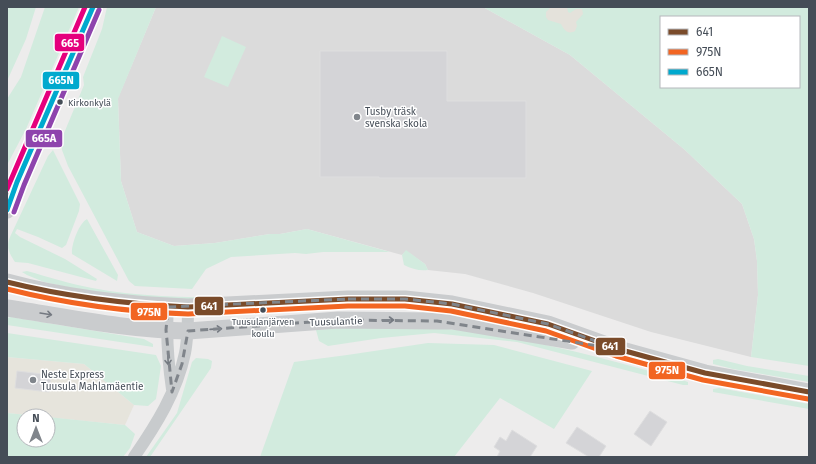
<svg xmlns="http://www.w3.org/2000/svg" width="816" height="464" font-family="'Fira Sans',sans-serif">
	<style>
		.commercial { fill: #e6e4dc }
		.education { fill: #dbdbdb }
		.green { fill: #d2ebde; fill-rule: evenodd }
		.sand { fill: #e4e2db }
		.building { fill: #d4d4d7; stroke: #dededf }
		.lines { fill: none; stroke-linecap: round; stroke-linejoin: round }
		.street { stroke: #c8cbcd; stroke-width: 12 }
		.secondary { stroke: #caccce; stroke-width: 17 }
		.bus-1-casing { stroke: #fff; stroke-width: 8 }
		.bus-2-casing { stroke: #fff; stroke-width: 8 }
		.bus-3-casing { stroke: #fff; stroke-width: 8 }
		.bus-4-casing { stroke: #fff; stroke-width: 8 }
		.bus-5-casing { stroke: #fff; stroke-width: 8 }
		.bus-1 { stroke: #7a4b2a; stroke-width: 5 }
		.bus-2 { stroke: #f26522; stroke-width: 5 }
		.bus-3 { stroke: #00a9ce; stroke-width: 5 }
		.bus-4 { stroke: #8e44ad; stroke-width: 5 }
		.bus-5 { stroke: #e5007d; stroke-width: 5 }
		.oneway { stroke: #747981 }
		.oneway2 { stroke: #737980 }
		.marked { fill: none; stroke: #80858b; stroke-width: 3; stroke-dasharray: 8 5; stroke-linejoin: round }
		.bus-dot { fill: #454d57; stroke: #fff; stroke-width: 1.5 }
		.poi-dot { fill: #80858b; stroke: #fff; stroke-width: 1.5 }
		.labels { text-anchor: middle; stroke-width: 3; stroke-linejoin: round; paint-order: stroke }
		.bus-label { font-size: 9px; fill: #454d57; stroke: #fff; text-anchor: start }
		.poi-label { font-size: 10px; fill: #454d57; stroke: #fff; text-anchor: start }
		.street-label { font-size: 10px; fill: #454d57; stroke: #fff }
		.line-badge { stroke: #fff; stroke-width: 1.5 }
		.badge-label { font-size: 11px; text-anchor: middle; font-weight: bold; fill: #fff }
	</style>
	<rect width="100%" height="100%" fill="#edecec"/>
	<path class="commercial" d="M7,357L84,364L134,405L125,425L7,413Z"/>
	<path class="education" d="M156,7H483L570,55L685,150L742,204L754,239L757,261L758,295L751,357L651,332L533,293L465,274L428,270L425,264L406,251L402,255L307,229L280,234H270L215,243L174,246L137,232L121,181L118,98Z"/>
	<path class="green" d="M9,7H36L26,39L7,81V12Z
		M45,7H79L26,129L7,165V99L21,77Z
		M107,7H156L118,99L121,181L137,232L174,246L215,243L270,234H280L307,229L390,252H323L306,254L295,253L231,257L206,269L192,289L135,286L129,281L68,166L62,150V138L84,85L83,77L102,29Z
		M483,7H809V366L751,357L758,295L757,261L754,239L742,204L685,150L570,55ZM661,17H799V87H661Z
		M222,36L246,47L228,87L204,77Z
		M53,150L80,204L79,211L66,245L62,248L38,237L17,229L15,233L20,237L65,259L97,279L96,281L28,263L15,262C9,253 6,247 10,237L48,156Z
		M87,219L118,275L117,281L72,254C71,245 79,223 87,219Z
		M406,250L425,264L428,270C419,271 412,269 404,265L402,255Z
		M27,271C49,277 70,284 92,288C138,297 185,297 231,298L152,300L72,288L44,282L27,275L22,272Z
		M11,317L144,339L153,344V347L7,325V318Z
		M351,327C379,327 408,325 436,328C521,335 603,358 685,381L688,382V385H683L517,342L434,333L381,338L328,346L319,341L316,330Z
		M7,333L156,355L161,366L156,399L148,406L134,405L84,364L7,357Z
		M428,343L494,345L592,371L554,429L500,398L454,457H260L294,362L347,355Z
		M196,358L208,359L212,361L211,368L150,457H146L177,413L192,362Z
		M718,359L747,366L809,376V382L733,369L713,364V360Z
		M719,388L809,404V409L713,392V389Z
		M7,413L38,416H24V440H48V417L125,425L135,434L130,448L123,457H7Z"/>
	<path class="sand" d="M551,7H567L568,12L570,13L576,9H582L583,14L576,22L577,26L575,31C568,35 564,30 561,24L548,20L546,17V12Z"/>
	<path class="building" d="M320,51H447V101H526V178H379V177H320Z
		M17,371L51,375L49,392L15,388Z
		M650,411L667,422L651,446L634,434Z
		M577,427L606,446L599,457H589L566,443Z
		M512,430L537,446L530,457H497L500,451L494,447L500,437L506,441Z"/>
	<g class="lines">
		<path class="street" d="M168,307C166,334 168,362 172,389
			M134,457C156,425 177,392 185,353C188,338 188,322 188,307"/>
		<path class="secondary" d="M7,210L17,182L93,7
			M7,282C66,298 127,305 188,307L348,299H405L452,304L548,324L618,349L705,373L809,392
			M7,308C67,317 127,330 188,331L338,320L437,321H453L572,341"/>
		<g class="bus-1-casing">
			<path id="bus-1" d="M7,282C67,297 127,304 188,307L348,299H405L452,304L548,324L618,349L705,373L809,392"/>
		</g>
		<g class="bus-2-casing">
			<path id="bus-2" d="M7,289C67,304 127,312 188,314L348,306H405L451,311L546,331L616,356L703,380L808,399"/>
		</g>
		<g class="bus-3-casing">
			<path id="bus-3" d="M7,210L17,182L93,7"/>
		</g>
		<g class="bus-4-casing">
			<path id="bus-4" d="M14,212L24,185L99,10"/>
		</g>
		<g class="bus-5-casing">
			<path id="bus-5" d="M7,189L85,7"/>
		</g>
		<use href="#bus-1" class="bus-1"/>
		<use href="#bus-2" class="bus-2"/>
		<use href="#bus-3" class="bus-3"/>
		<use href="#bus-4" class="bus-4"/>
		<use href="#bus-5" class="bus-5"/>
	</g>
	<defs><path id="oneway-shaft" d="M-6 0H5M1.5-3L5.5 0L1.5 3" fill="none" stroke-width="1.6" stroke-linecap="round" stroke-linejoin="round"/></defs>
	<g class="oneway">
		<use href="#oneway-shaft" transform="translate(46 314) rotate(9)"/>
		<use href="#oneway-shaft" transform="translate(388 320)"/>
		<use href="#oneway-shaft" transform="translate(216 329) rotate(-4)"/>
	</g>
	<use class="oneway2" href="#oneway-shaft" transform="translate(168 359) rotate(87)"/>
	<path class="marked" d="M348,299H405L452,304L548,324L618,349L437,321L338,320L188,331L182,364L172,392L166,330L168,307Z"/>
	<g class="bus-dot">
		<circle cx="60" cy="102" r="3.5"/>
		<circle cx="263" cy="310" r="3.5"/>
	</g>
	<g class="poi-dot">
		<circle cx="357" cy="117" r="4"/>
		<circle cx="33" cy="380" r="4"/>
	</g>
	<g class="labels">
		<g class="bus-label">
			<text x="68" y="106">Kirkonkylä</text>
			<text x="263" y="325" text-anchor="middle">Tuusulanjärven<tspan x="263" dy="12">koulu</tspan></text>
		</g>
		<g class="poi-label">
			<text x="365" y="115">Tusby träsk<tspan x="365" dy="12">svenska skola</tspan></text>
			<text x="41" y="378">Neste Express<tspan x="41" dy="12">Tuusula Mahlamäentie</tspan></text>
		</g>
		<g class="street-label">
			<text transform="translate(336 321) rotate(-2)" y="4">Tuusulantie</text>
		</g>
	</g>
	<g class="line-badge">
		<rect x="54" y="33" width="31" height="19" rx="4" fill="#e5007d"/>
		<rect x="42" y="71" width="38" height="19" rx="4" fill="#00a9ce"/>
		<rect x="25" y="129" width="38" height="19" rx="4" fill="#8e44ad"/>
		<rect x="194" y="296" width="30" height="20" rx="4" fill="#7a4b2a"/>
		<rect x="130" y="302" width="38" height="19" rx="4" fill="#f26522"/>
		<rect x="595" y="337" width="31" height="19" rx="4" fill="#7a4b2a"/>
		<rect x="648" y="361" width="38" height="19" rx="4" fill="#f26522"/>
	</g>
	<g class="badge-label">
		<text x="70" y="47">665</text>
		<text x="61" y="84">665N</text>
		<text x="44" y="142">665A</text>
		<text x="209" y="310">641</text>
		<text x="149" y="316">975N</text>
		<text x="610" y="350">641</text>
		<text x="667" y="374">975N</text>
	</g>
	<rect width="816" height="464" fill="none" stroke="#454d57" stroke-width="16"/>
	<rect x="660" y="16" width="140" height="72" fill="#ffffff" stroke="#b5b8bc"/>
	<rect x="668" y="29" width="20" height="6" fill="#7a4b2a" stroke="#b5b8bc"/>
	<text x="696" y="36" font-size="12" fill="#454d57">641</text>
	<rect x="668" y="49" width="20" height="6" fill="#f26522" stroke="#b5b8bc"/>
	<text x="696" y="56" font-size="12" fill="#454d57">975N</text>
	<rect x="668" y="69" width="20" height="6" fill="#00a9ce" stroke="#b5b8bc"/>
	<text x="696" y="76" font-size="12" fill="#454d57">665N</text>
	<g transform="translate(36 428)"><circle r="19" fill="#ffffff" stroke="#b5b8bc"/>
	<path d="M0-3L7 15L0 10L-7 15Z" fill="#80858b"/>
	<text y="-6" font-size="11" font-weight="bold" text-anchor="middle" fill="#454d57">N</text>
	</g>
</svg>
